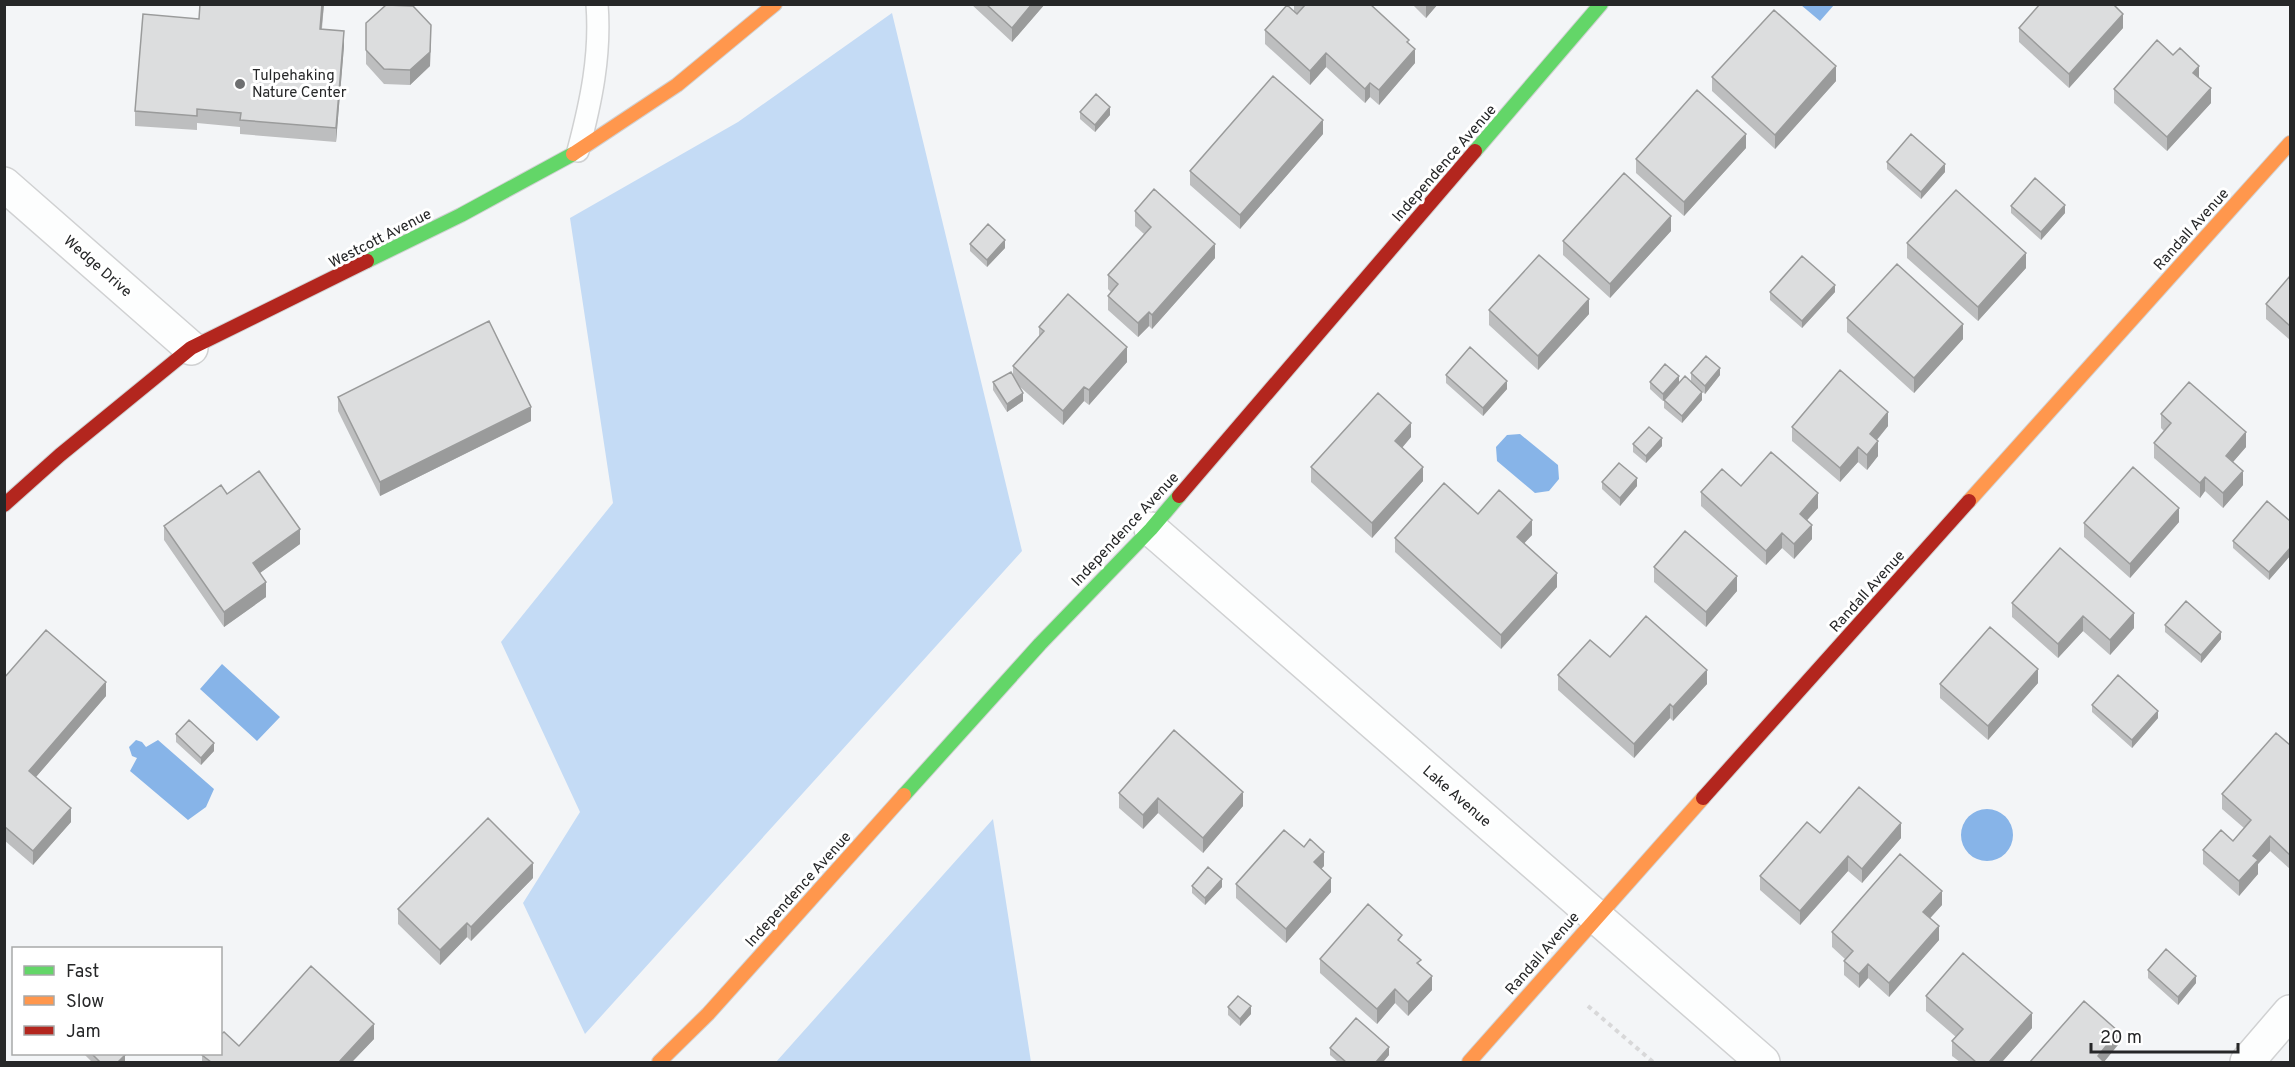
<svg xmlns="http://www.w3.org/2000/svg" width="2295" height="1067" font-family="Overpass,sans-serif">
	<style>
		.green { fill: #c4dbf5 }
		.water { fill: #87b4e8 }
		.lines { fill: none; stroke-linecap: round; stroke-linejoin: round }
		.lane-casing { stroke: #d0d1d2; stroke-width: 24 }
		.street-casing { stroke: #d0d1d2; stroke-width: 36 }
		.fast-casing { stroke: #d0d1d2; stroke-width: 16 }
		.slow-casing { stroke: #d0d1d2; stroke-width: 16 }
		.jam-casing { stroke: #d0d1d2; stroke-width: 16 }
		.path { stroke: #d8d8d9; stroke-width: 4; stroke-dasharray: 4.5 4.5; stroke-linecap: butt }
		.lane { stroke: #fdfefe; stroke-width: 21 }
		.street { stroke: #fdfefe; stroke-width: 33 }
		.fast { stroke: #63d668; stroke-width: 14 }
		.slow { stroke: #ff974d; stroke-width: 14 }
		.jam { stroke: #b3261e; stroke-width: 14 }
		.wall { fill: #bdbebf }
		.shaded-wall { fill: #9a9b9b }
		.building { fill: #dcddde; stroke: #9a9b9b; stroke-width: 1.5 }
		.poi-dot { fill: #6e6f70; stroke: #fff; stroke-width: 2 }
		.labels { text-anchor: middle; stroke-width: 6; stroke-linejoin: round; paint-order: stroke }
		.poi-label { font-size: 15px; fill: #262728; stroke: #fff; text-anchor: start }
		.street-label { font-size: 15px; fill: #262728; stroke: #fff }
	</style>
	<rect width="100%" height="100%" fill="#f3f5f7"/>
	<path class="green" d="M892,13L1022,551L585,1034L523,903L580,812L501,642L613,503L570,218L738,122Z
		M993,819L1031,1062H776Z"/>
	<path class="water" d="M1801,5H1834L1820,21Z
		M1520,434L1558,465L1559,479L1549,491L1535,493L1497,461L1496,447L1507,435Z
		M222,664L280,717L257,741L200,689Z
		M136,740L142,742L146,747L158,740L214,789L206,807L188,820L130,771L137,758L132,756L129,747Z
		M1961 835a26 26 0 1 1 52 0a26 26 0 1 1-52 0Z"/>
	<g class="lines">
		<g class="lane-casing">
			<path id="lane" d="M578,151C591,102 601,55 597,4"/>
		</g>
		<g class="street-casing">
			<path id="street" d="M4,184L191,348
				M1151,529L1763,1062
				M2247,1062L2290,1012"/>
		</g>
		<g class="fast-casing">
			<path id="fast" d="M1475,151L1601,4
				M367,261L461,215L573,154
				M904,795L1040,644L1151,529L1179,496"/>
		</g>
		<g class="slow-casing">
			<path id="slow" d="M573,154L677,85L775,4
				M1969,501L2290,143
				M659,1062L708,1014L904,795
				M1469,1062L1703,798"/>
		</g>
		<g class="jam-casing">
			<path id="jam" d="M1179,496L1475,151
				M4,505L60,455L191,348L367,261
				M1703,798L1969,501"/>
		</g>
		<path class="path" d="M1588,1006L1653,1062"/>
		<use href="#lane" class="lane"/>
		<use href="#street" class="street"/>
		<use href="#fast" class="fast"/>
		<use href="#slow" class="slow"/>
		<use href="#jam" class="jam"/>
	</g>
	<path class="wall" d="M324,4L322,29L344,46L336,142L240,134V127L197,123V130L135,126V111L199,19Z
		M971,4H1045L1012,42Z
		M1294,4H1370L1409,44L1415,63L1379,105L1370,97L1365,103L1326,67L1310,85L1265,44V30L1297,14L1294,11Z
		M1412,4H1438L1426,18Z
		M366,23L431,39L430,66L410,85L384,84L366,64Z
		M2019,28H2123L2069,88L2019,42Z
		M1712,77L1836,81L1775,149L1712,91Z
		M2199,78L2211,103L2167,151L2114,103V89Z
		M1080,112L1110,115L1095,132L1080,119Z
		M1323,134L1240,229L1190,185V171Z
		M1746,148L1684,216L1636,173V159Z
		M1887,162L1945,172L1921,199L1887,169Z
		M2011,206L2065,213L2041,240L2011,213Z
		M1135,211L1215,258L1152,329L1149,326L1138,337L1108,310V296L1111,292L1108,289V275L1144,234L1135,226Z
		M1671,231L1610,298L1563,255V241Z
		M1907,243L2026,268L1978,321L1907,258Z
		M970,244L1005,248L987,267L970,251Z
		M2290,276V340L2266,319V304Z
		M1770,292H1835L1802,328L1770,300Z
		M1489,310L1589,314L1538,370L1489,325Z
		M1847,318L1963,339L1914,393L1847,332Z
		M1039,327L1127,362L1089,405L1084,401L1063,425L1019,386L1023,401L1007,412L993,390V382L1013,375V366L1039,337Z
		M1691,373L1720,375L1705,394L1691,381Z
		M1446,375L1507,389L1483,416L1446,383Z
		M1650,382L1679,383L1702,400L1682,423L1664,408V400L1663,401L1650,389Z
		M338,397L531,421L380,496L338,411Z
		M2161,414L2246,447L2233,462L2243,485L2223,508L2205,491L2200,498L2154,458V443L2164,431L2161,428Z
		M1888,426L1877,440L1878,456L1867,470L1858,462L1840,482L1792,441V427Z
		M1411,437L1402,448L1423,481L1372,538L1311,482V467Z
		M1633,444L1662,446L1646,463L1633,452Z
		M1602,482L1637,486L1620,506L1602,489Z
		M1741,486L1818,508L1807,520L1812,539L1794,559L1782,548L1766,565L1701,506V492Z
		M227,494L300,544L260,573L266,597L224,627L164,540V526Z
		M1478,514L1532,535L1524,543L1557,587L1501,649L1395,552V538Z
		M2290,521V556L2269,580L2233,548V541Z
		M2179,522L2130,578L2084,537V523Z
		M2060,548L2134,628L2110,655L2083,631L2058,658L2012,617V603Z
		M1654,567L1737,591L1706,627L1654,582Z
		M2165,625L2221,639L2201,663L2165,632Z
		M1610,657L1707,684L1673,721L1670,718L1634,758L1558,690V675Z
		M4,678L106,696L36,777L71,822L33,865L4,840Z
		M2038,683L1988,740L1940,698V684Z
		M2092,705L2158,718L2132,748L2092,712Z
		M176,734L214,751L201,765L176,742Z
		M2290,745V869L2270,851L2258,864V874L2239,896L2203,864V850L2233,841L2244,828L2222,809V794Z
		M1119,793L1243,806L1203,853L1158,813L1143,829L1119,808Z
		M1820,833L1901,838L1862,883L1848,871L1800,925L1760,890V876Z
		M1304,847L1324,866L1321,869L1331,892L1286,943L1236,898V884Z
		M533,878L471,941L467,937L440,965L398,924V909Z
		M1192,886L1222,887L1205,905L1192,893Z
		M1942,905L1930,918L1939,940L1889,997L1868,978L1859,988L1844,975V961L1845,959L1832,947V932Z
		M1402,943L1421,966L1432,990L1408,1016L1395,1003L1377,1024L1320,973V959Z
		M2148,970L2196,983L2178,1005L2148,978Z
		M1926,996L2032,1028L2002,1062H1960L1952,1056V1041L1956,1037L1926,1011Z
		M1228,1007L1251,1014L1240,1026L1228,1015Z
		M374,1039L352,1062H202V1055L239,1046Z
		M1330,1048L1389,1055L1383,1062H1338L1330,1055Z
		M83,1053H124L125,1062H92Z"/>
	<path class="shaded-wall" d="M322,4H324L320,43V29Z
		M1032,4H1045L1012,42V28Z
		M1426,4H1438L1426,18Z
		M2123,14V28L2069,88V74Z
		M431,25L430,66L410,85V70Z
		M344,31V46L336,142V128Z
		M1415,49V63L1379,105V90Z
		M1326,53V67L1310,85V71Z
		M1836,66V81L1775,149V135Z
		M2199,66V80L2193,73Z
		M1370,83V97L1365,103V89Z
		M2211,88V103L2167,151V137Z
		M1110,107V115L1095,132V125Z
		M1323,120V134L1240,229V215Z
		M1746,134V148L1684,216V202Z
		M1945,164V172L1921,199V192Z
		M2065,205V213L2041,240V232Z
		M1671,216V231L1610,298V284Z
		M1005,240V248L987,267V260Z
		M1215,244V258L1152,329V315Z
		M2026,253V268L1978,321V307Z
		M1835,285V292L1802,328V321Z
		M1589,299V314L1538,370V356Z
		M1149,312V326L1138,337V323Z
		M1963,324V339L1914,393V378Z
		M1127,347V362L1089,405V390Z
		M1720,368V375L1705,394V386Z
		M1679,376V384L1663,401V394Z
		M1507,381V389L1483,416V408Z
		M1084,387V401L1063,425V411Z
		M1702,392V400L1682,423V416Z
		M1023,393V401L1007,412V404Z
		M531,407V421L380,496V482Z
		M1888,412V426L1870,448V434Z
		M1411,423V437L1395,456V441Z
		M2246,432V447L2226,470V456Z
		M1662,438V446L1646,463V456Z
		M1878,441V456L1867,470V455Z
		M1858,447V462L1840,482V468Z
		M1423,467V481L1372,538V523Z
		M2243,471V485L2223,508V493Z
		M2205,477V491L2200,498V483Z
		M1637,478V486L1620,506V498Z
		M1818,493V508L1800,528V514Z
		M2179,508V522L2130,578V564Z
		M1532,520V535L1517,551V537Z
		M1812,525V539L1794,559V544Z
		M300,529V544L253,578V563Z
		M1782,533V548L1766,565V551Z
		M2290,548V556L2269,580V572Z
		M1557,573V587L1501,649V635Z
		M1737,576V591L1706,627V612Z
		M266,582V597L224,627V612Z
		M2134,613V628L2110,655V640Z
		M2083,616V631L2058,658V644Z
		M2221,632V639L2201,663V655Z
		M2038,669V683L1988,740V726Z
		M1707,670V684L1673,721V707Z
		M106,682V696L29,785V771Z
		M1670,704V718L1634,758V744Z
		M2158,711V718L2132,748V740Z
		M214,743V751L201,765V758Z
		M1243,792V806L1203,853V838Z
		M1158,798V813L1143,829V815Z
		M71,808V822L33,865V851Z
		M1901,823V838L1862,883V869Z
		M2270,836V851L2258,864V874L2239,896V881L2253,856Z
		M1324,852V866L1314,876V862Z
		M1848,856V871L1800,925V911Z
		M533,863V878L471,941V927Z
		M1331,878V892L1286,943V929Z
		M1222,879V887L1205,905V898Z
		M1942,891V905L1923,926V912Z
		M467,923V937L440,965V950Z
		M1939,926V940L1889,997V983Z
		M1868,964V978L1859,988V974Z
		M1432,976V990L1408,1016V1002Z
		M2196,976V983L2178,1005V997Z
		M1395,989V1003L1377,1024V1009Z
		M1251,1006V1014L1240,1026V1019Z
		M2032,1013V1028L2002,1062H1989Z
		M374,1024V1039L352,1062H339Z
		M2118,1031V1045L2104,1062L2098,1056Z
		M1389,1047V1055L1383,1062H1376Z
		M125,1055V1062H118Z"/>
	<path class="building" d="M200,4H322L320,29L344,31L336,128L240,120L241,113L197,109V116L135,111L143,14L199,19Z
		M986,4H1032L1012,28Z
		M1304,4H1370L1409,40L1407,42L1415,49L1379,90L1370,83L1365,89L1326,53L1310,71L1265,30L1287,5L1297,14L1305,5Z
		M2040,4H2113L2123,14L2069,74L2019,28Z
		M386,5L413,6L431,25L430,52L410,70L384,69L366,50V23Z
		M1774,10L1836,66L1775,135L1712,77Z
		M2157,40L2173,55L2180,48L2199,66L2193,73L2211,88L2167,137L2114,89Z
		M1273,76L1323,120L1240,215L1190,171Z
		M1697,90L1746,134L1684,202L1636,159Z
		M1096,94L1110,107L1095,125L1080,112Z
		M1911,134L1945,164L1921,192L1887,162Z
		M1624,173L1671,216L1610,284L1563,241Z
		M2035,178L2065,205L2041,232L2011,206Z
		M1154,189L1215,244L1152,315L1149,312L1138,323L1108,296L1118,284L1108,275L1151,227L1135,211Z
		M1956,190L2026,253L1978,307L1907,243Z
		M988,224L1005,240L987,260L970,244Z
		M1539,255L1589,299L1538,356L1489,310Z
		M1802,256L1835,285L1802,321L1770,292Z
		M1897,264L1963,324L1914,378L1847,318Z
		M2290,276V326L2266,304Z
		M1068,294L1127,347L1089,390L1084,387L1063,411L1013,366L1044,331L1039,327Z
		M489,321L531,407L380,482L338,397Z
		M1470,347L1507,381L1483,408L1446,375Z
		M1706,356L1720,368L1705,386L1691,373Z
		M1665,364L1679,376L1663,394L1650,382Z
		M1840,370L1888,412L1870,434L1878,441L1867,455L1858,447L1840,468L1792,427Z
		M1011,372L1023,393L1007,404L993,382Z
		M1685,376L1702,392L1682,416L1664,400Z
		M2189,382L2246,432L2226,456L2243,471L2223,493L2205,477L2200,483L2154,443L2171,423L2161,414Z
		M1378,393L1411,423L1395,441L1423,467L1372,523L1311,467Z
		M1649,427L1662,438L1646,456L1633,444Z
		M1771,452L1818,493L1800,514L1812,525L1794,544L1782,533L1766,551L1701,492L1722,469L1741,486Z
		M1619,463L1637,478L1620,498L1602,482Z
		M2133,467L2179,508L2130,564L2084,523Z
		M259,471L300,529L253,563L266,582L224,612L164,526L221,485L227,494Z
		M1444,483L1478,514L1499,490L1532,520L1517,537L1557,573L1501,635L1395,538Z
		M2267,501L2290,521V548L2269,572L2233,541Z
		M1685,531L1737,576L1706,612L1654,567Z
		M2060,548L2134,613L2110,640L2083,616L2058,644L2012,603Z
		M2186,601L2221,632L2201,655L2165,625Z
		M1646,616L1707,670L1673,707L1670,704L1634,744L1558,675L1590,640L1610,657Z
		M1990,627L2038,669L1988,726L1940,684Z
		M46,630L106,682L29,771L71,808L33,851L4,826V678Z
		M2118,675L2158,711L2132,740L2092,705Z
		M189,720L214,743L201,758L176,734Z
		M1174,730L1243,792L1203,838L1158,798L1143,815L1119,793Z
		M2276,733L2290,745V855L2270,836L2253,856L2258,860L2239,881L2203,850L2221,830L2233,841L2251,820L2222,794Z
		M1859,787L1901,823L1862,869L1848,856L1800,911L1760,876L1807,822L1820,833Z
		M488,818L533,863L471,927L467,923L440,950L398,909Z
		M1284,830L1304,847L1310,839L1324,852L1314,862L1331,878L1286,929L1236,884Z
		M1900,854L1942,891L1923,912L1939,926L1889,983L1868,964L1859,974L1844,961L1853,951L1832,932Z
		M1208,867L1222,879L1205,898L1192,886Z
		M1368,904L1402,935L1398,940L1421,960L1417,963L1432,976L1408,1002L1395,989L1377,1009L1320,959Z
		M2166,949L2196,976L2178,997L2148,970Z
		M1963,953L2032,1013L1989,1062H1976L1952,1041L1963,1029L1926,996Z
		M311,966L374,1024L339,1062H211L202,1055L203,1053H220V1035L224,1032L239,1046Z
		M1238,996L1251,1006L1240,1019L1228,1007Z
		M2084,1001L2118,1031L2098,1056L2104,1062H2030Z
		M1356,1018L1389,1047L1376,1062H1346L1330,1048Z
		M91,1053H124L125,1055L118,1062H100Z"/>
	<circle class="poi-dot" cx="240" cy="84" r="6"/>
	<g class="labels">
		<g class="poi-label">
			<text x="252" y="80">Tulpehaking<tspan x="252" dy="17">Nature Center</tspan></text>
		</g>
		<g class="street-label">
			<text transform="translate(1444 163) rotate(-49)" y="5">Independence Avenue</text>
			<text transform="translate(2191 229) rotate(-48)" y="5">Randall Avenue</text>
			<text transform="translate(380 238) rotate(-27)" y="5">Westcott Avenue</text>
			<text transform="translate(98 266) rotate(41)" y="5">Wedge Drive</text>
			<text transform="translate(1125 529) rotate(-47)" y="5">Independence Avenue</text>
			<text transform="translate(1867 591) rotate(-48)" y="5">Randall Avenue</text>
			<text transform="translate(1457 796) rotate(41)" y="5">Lake Avenue</text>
			<text transform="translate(798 889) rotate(-48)" y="5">Independence Avenue</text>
			<text transform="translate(1542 953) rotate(-49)" y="5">Randall Avenue</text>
		</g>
	</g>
	<rect width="2295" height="1067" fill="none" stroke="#262728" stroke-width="12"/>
	<rect x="12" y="947" width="210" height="108" fill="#ffffff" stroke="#a8a9a9" stroke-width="1.5"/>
	<rect x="24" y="966" width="30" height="9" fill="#63d668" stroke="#a8a9a9" stroke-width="1.5"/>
	<text x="66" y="977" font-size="18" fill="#262728">Fast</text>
	<rect x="24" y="996" width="30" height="9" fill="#ff974d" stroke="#a8a9a9" stroke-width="1.5"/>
	<text x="66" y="1007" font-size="18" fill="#262728">Slow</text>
	<rect x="24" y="1026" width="30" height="9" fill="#b3261e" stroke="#a8a9a9" stroke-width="1.5"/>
	<text x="66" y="1037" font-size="18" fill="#262728">Jam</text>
	<path d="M2091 1043v9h147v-9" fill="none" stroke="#262728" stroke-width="3"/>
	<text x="2100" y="1043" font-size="18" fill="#262728" stroke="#ffffff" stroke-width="4.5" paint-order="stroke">20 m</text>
</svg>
